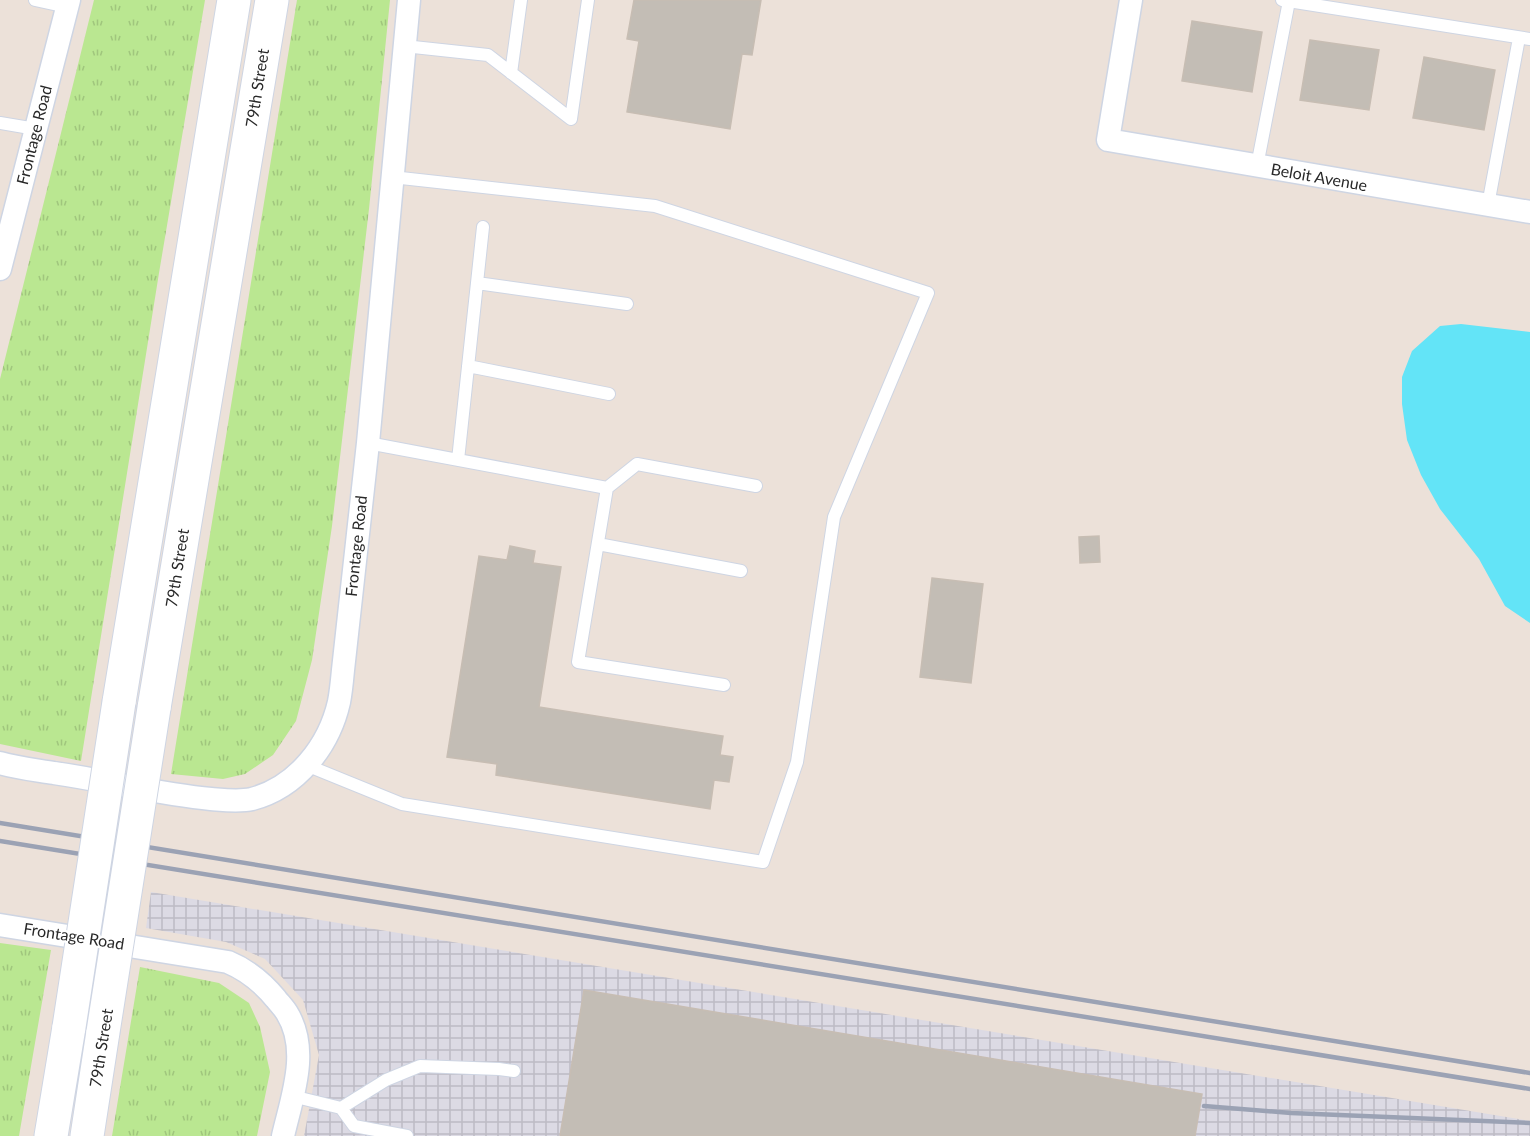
<svg xmlns="http://www.w3.org/2000/svg" width="1530" height="1136" font-family="Lato,sans-serif">
	<style>
		.industrial { fill: url(#industrial-grid) }
		.grass { fill: url(#grass-tufts) }
		.water { fill: #63e4f7 }
		.building { fill: #c3bdb5; stroke: #c7bdb3; stroke-width: 1.5 }
		.lines { fill: none; stroke-linecap: round; stroke-linejoin: round }
		.service-casing { stroke: #ced5e3; stroke-width: 14 }
		.minor-casing { stroke: #ced5e3; stroke-width: 25 }
		.secondary-casing { stroke: #ced5e3; stroke-width: 35 }
		.service { stroke: #fff; stroke-width: 12 }
		.minor { stroke: #fff; stroke-width: 22 }
		.secondary { stroke: #fff; stroke-width: 33 }
		.rail { stroke: #9ba2b4; stroke-width: 4.5 }
		.secondary-bridge-casing { stroke: #ced5e3; stroke-width: 35; stroke-linecap: butt }
		.secondary-bridge { stroke: #fff; stroke-width: 33 }
		.labels { text-anchor: middle; stroke-width: 4.5; stroke-linejoin: round; paint-order: stroke }
		.street-label { font-size: 16px; fill: #282828; stroke: #fff }
	</style>
	<defs>
		<pattern id="industrial-grid" width="8" height="8" patternUnits="userSpaceOnUse" patternTransform="scale(1.5)"><rect width="8" height="8" fill="#dcdae4"/><path d="M0 4h8M4 0v8" fill="none" stroke="#bdbbc4"/></pattern>
		<pattern id="grass-tufts" width="24" height="20" patternUnits="userSpaceOnUse" patternTransform="scale(1.5)"><rect width="24" height="20" fill="#bae791"/><path d="M3 7l-1-3M5 7V3M7 7l1-3M15 17l-1-3M17 17v-4M19 17l1-3" fill="none" stroke="#a0c67d"/></pattern>
	</defs>
	<rect width="100%" height="100%" fill="#ece1d9"/>
	<path class="industrial" d="M151,892L1530,1121V1136H304L319,1055L303,1000L265,959L226,942L146,928Z"/>
	<path class="grass" d="M94,0H205L159,273L81,761L0,744V379Z
		M297,0H390L369,209L332,526L312,660L296,721L273,755L245,774L223,779L171,774Z
		M0,943L51,950L19,1136H0Z
		M140,967L219,983L249,1003L260,1027L270,1072L257,1136H112Z"/>
	<path class="water" d="M1461,324L1530,332V623L1505,606L1479,559L1440,509L1421,475L1407,440L1402,404V377L1412,351L1440,326Z"/>
	<path class="building" d="M634,0H761L752,55L742,54L730,129L627,112L639,41L627,39Z
		M1192,21L1262,32L1252,92L1182,81Z
		M1310,40L1379,50L1369,110L1300,100Z
		M1424,57L1495,70L1484,130L1413,118Z
		M1099,536L1100,562L1080,563L1079,537Z
		M510,546L535,551L533,563L561,567L539,707L723,736L720,755L733,757L729,782L714,780L710,809L496,775L497,764L447,757L479,556L507,560Z
		M932,578L983,584L971,683L920,677Z
		M584,990L1202,1094L1195,1136H560Z"/>
	<g class="lines">
		<g class="service-casing">
			<path id="service" d="M35,0L67,7
				M1282,0L1530,39
				M404,46L488,55L571,119L588,0
				M511,73L521,0
				M0,123L36,129
				M1257,166L1289,1
				M1488,205L1519,38
				M477,283L627,304
				M468,366L609,394
				M368,443L607,488L578,662L724,685
				M458,460L483,227
				M607,488L637,464L756,486
				M598,544L741,571
				M306,765L402,804L763,862L797,762L834,517L928,293L655,206L392,177
				M292,1096L341,1108L354,1126L407,1136
				M341,1108L386,1080L420,1066L499,1069L514,1071"/>
		</g>
		<g class="minor-casing">
			<path id="minor" d="M1131,0L1108,140L1530,212
				M0,269L69,0
				M0,763C17,768 36,770 54,773C75,776 96,780 116,784C148,790 179,796 211,799C224,800 239,802 252,799C297,787 329,746 339,702C341,692 342,681 343,670L368,443L409,0
				M0,925L228,962C247,970 263,983 276,999C279,1003 284,1008 287,1013C310,1050 292,1097 283,1136"/>
		</g>
		<g class="secondary-casing">
			<path id="secondary" d="M119,702L234,0
				M154,708L272,0
				M51,1136L69,1027
				M87,1136L103,1032"/>
		</g>
		<use href="#service" class="service"/>
		<use href="#minor" class="minor"/>
		<use href="#secondary" class="secondary"/>
		<path class="rail" d="M0,823L1530,1073
			M0,841L1530,1089
			M1204,1106L1291,1113L1530,1123"/>
		<g class="secondary-bridge-casing">
			<path id="secondary-bridge" d="M69,1027L119,702
				M103,1032L154,708"/>
		</g>
		<use href="#secondary-bridge" class="secondary-bridge"/>
	</g>
	<g class="labels">
		<g class="street-label">
			<text transform="translate(257 88) rotate(-81)" y="6">79th Street</text>
			<text transform="translate(34 135) rotate(-76)" y="6">Frontage Road</text>
			<text transform="translate(1319 177) rotate(10)" y="6">Beloit Avenue</text>
			<text transform="translate(356 546) rotate(-84)" y="6">Frontage Road</text>
			<text transform="translate(177 568) rotate(-81)" y="6">79th Street</text>
			<text transform="translate(74 936) rotate(9)" y="6">Frontage Road</text>
			<text transform="translate(101 1048) rotate(-81)" y="6">79th Street</text>
		</g>
	</g>
</svg>
